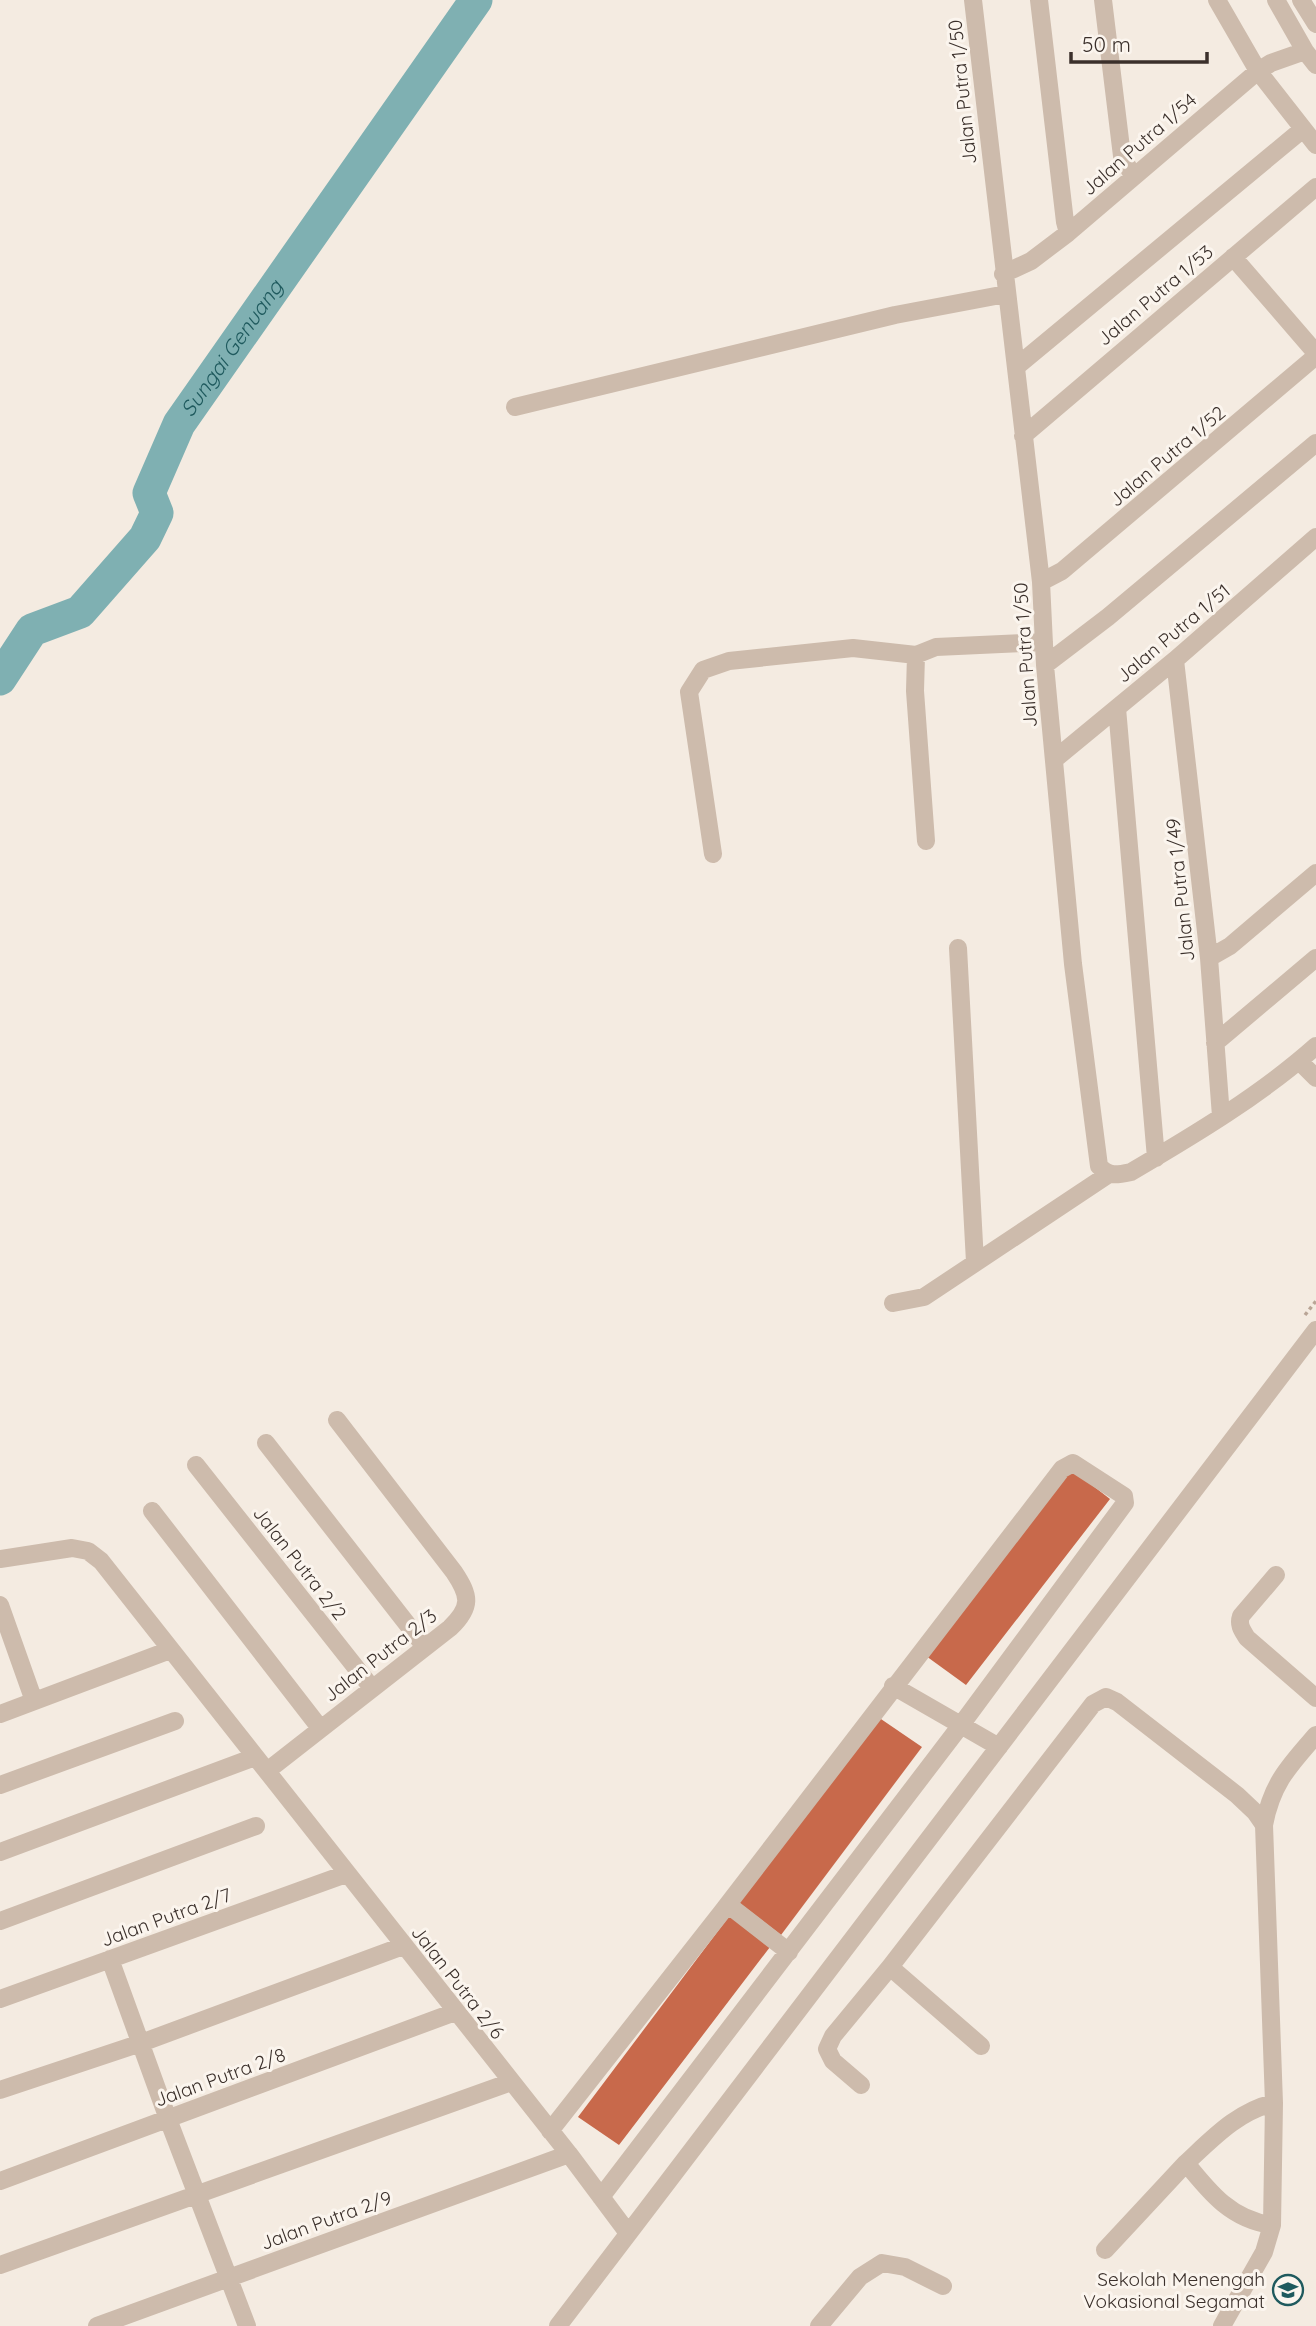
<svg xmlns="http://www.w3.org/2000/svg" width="1316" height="2326" font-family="Quicksand,sans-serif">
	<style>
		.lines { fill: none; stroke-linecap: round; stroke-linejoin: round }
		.river { stroke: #7fb0b2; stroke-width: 33 }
		.building { fill: #c8694b }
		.path { stroke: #b9a596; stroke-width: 3.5; stroke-dasharray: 3.5 3.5; stroke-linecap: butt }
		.minor { stroke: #cdbbac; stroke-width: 18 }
		.labels { text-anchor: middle; stroke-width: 6; stroke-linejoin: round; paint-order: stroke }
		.street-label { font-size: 19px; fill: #3b302b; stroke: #fbf5ee }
		.poi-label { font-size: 19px; fill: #3b302b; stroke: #fbf5ee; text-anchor: end }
		.water-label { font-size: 21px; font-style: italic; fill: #1f5a5e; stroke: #fbf5ee }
	</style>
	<rect width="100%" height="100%" fill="#f4ebe1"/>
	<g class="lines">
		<path class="river" id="s1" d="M0,679L32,630L80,612L145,538L157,513L149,493L179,424L476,0"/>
	</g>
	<path class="building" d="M1070,1468L1110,1499L966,1685L926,1656Z
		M878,1717L922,1747L781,1935L738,1902Z
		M730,1915L770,1947L619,2145L578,2117Z"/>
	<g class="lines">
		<path class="path" d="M1305,1315L1316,1301"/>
		<path class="minor" d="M973,0L1041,582L1045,665L1073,964L1099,1166C1109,1177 1117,1175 1131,1172C1194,1135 1261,1095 1316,1046
			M1039,0L1065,222L1068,233
			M1103,0L1122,156L1133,176
			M1217,0L1258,71L1316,145
			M1276,0L1305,51L1316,65
			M1301,0L1316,24
			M1233,257L1316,353
			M1003,274L1031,261L1068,233L1258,71L1271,63L1305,51
			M1016,367L1303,129
			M515,407L895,315L1006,294
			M1023,436L1316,187
			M1041,582L1062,571L1316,356
			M1175,660L1209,958L1221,1116
			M1045,665L1108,617L1316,443
			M1117,708L1156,1158
			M1055,759L1175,660L1316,537
			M926,841L915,691L916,655L936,647L1044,642
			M713,854L689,692L703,670L729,661L853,648L916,655
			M958,948L975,1262
			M1209,958L1230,946L1316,873
			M1215,1043L1316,958
			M1299,1061L1316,1078
			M893,1303L924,1297L1109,1174
			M266,1443L425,1647
			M196,1465L372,1688
			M152,1511L320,1728
			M0,1559L72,1548L88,1551L101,1561L569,2154L628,2233
			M1276,1575L1241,1616C1238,1625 1242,1630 1247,1638L1316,1698
			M0,1605L34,1701
			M893,1686L999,1747
			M0,1714L170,1650
			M267,1771L450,1628C472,1607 470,1596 454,1572L337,1420
			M0,1785L175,1721
			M0,1852L255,1757
			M0,1921L256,1826
			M110,1959L168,2119L247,2326
			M890,1967L981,2046
			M0,1999L346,1874
			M861,2085L833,2061L827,2049L833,2036L890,1967L1093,1704L1106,1697L1117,1702L1237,1795L1255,1812L1264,1825
			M0,2090L141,2043L403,1946
			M550,2131L725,1908L731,1907L789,1952
			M0,2181L455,2012
			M601,2197L961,1725L1125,1503L1124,1496L1073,1463L1062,1469L725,1908
			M1272,2225C1232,2220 1210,2193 1186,2163C1213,2138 1238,2111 1274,2103
			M1105,2250L1186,2163
			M0,2265L511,2082
			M97,2326L569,2154
			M558,2326L1316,1330
			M819,2326L860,2277L882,2263L905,2267L943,2286
			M1222,2326L1264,2252L1272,2225L1274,2103L1264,1825C1272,1783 1289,1766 1316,1735"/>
	</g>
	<defs>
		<g id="school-ring" transform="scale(1.575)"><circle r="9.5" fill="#fbf5ee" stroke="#1f5a5e" stroke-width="1.5"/><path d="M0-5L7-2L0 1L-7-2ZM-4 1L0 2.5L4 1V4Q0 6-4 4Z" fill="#1f5a5e"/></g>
	</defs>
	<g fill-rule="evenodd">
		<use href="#school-ring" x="1288" y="2290"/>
	</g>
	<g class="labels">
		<g class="street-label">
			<text transform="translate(962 92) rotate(-96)" y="7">Jalan Putra 1/50</text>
			<text transform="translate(1139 144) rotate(-41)" y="7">Jalan Putra 1/54</text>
			<text transform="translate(1155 295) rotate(-40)" y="7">Jalan Putra 1/53</text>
			<text transform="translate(1167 456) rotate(-40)" y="7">Jalan Putra 1/52</text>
			<text transform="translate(1173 633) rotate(-40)" y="7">Jalan Putra 1/51</text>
			<text transform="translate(1025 655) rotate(-94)" y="7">Jalan Putra 1/50</text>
			<text transform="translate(1180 890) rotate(-96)" y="7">Jalan Putra 1/49</text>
			<text transform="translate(300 1563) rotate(52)" y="7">Jalan Putra 2/2</text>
			<text transform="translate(380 1655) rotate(-38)" y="7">Jalan Putra 2/3</text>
			<text transform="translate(166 1917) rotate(-20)" y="7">Jalan Putra 2/7</text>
			<text transform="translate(458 1982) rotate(52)" y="7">Jalan Putra 2/6</text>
			<text transform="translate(220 2077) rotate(-20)" y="7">Jalan Putra 2/8</text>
			<text transform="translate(326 2220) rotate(-20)" y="7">Jalan Putra 2/9</text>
		</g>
		<g class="poi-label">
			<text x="1265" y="2286">Sekolah Menengah<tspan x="1265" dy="22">Vokasional Segamat</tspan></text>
		</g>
		<g class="water-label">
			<text dy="7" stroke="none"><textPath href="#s1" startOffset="425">Sungai Genuang</textPath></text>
		</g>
	</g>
	<path d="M1071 52v10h136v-10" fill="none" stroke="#3b302b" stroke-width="3.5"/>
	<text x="1082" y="52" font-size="21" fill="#3b302b" stroke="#fbf5ee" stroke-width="5" paint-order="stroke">50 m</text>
</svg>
